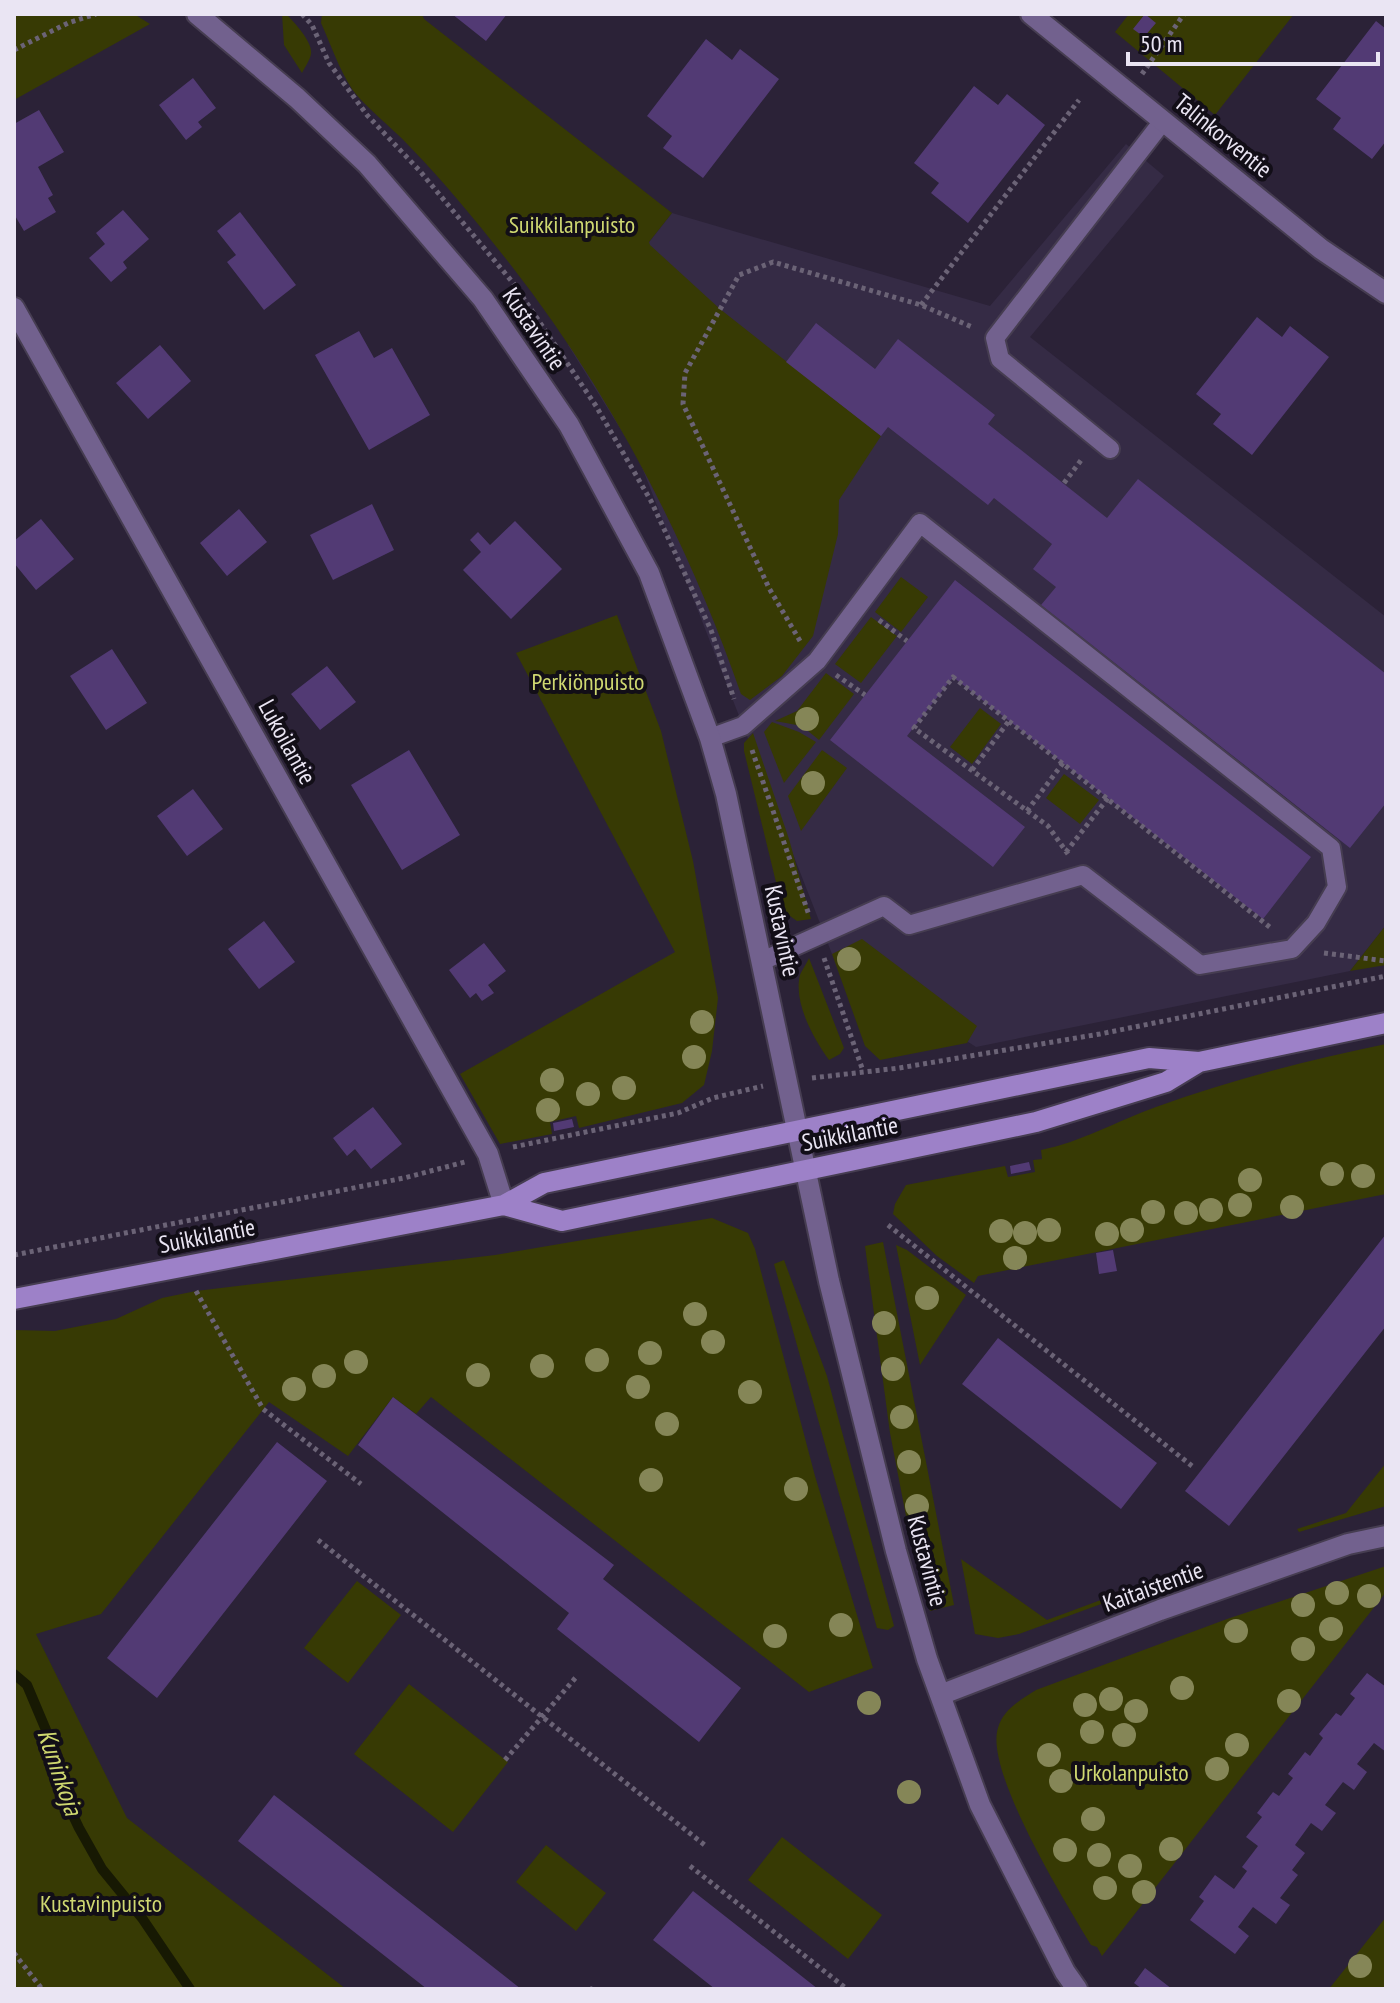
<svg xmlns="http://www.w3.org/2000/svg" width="1400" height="2003" font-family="'PT Sans Narrow',sans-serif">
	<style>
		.built { fill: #352b45 }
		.green { fill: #373a04 }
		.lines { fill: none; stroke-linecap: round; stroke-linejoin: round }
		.stream { stroke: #171903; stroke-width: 10 }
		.building { fill: #523a74 }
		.service-casing { stroke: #463d51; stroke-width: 22 }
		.minor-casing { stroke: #463d51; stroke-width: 24 }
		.secondary-casing { stroke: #463d51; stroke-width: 24 }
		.path { stroke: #6b6376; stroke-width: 5; stroke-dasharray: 4 4; stroke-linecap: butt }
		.service { stroke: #72618e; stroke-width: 18 }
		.minor { stroke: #72618e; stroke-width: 20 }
		.secondary { stroke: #9d81c8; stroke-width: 20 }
		.tree { fill: #858657 }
		.labels { text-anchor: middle; stroke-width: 8; stroke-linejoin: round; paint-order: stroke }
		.street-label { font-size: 24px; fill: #eae5f3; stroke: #120e17 }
		.park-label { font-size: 24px; fill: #cfd871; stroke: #120e17 }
		.water-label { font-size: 26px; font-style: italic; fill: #ced76f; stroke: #120e17 }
	</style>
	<rect width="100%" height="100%" fill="#2b2237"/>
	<path class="built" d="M1126,144L1164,176L1030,337L1386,617V925L1350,971L976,1047L832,954L638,457L568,345L672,213L990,306Z"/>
	<path class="green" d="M14,14H134L150,24L14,100Z
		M282,14H286C294,22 313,42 311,54C310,60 305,67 302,73L284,45Z
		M322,14H422L424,19L672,213L649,242L650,245L720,309L881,436L839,500L838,534L813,636L782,676L750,700L741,694C687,539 610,392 510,264C479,225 447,185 412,149C397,132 364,106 352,89C339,69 331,45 321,23Z
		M1129,14H1294L1215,115L1115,32Z
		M901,577L928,597L901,632L875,612Z
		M617,615L661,731L693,861L718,998L712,1051L704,1085L682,1103L579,1128L576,1116L550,1122L552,1134L500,1144L460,1074L675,952L516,653Z
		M871,617L897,636L861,683L835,664Z
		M826,673L854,694L819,740L802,726L775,721L797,711Z
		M980,708L1001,724L972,764L950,747Z
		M772,722L799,732L816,742L784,783L764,732Z
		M753,733L789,839L811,919L797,921L783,911L744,751V743Z
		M822,750L847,768L801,831L788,796Z
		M1064,774L1099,800L1080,824L1046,798Z
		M1386,925V965L1350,971Z
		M862,939L977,1026L967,1043L880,1060L865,1046L832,954Z
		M809,958L844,1048L840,1054L829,1060C814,1039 793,1003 800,975C802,970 807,963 809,958Z
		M1386,1044V1194L978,1276L974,1283L937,1256L893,1214L895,1204L906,1185L1005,1166L1008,1177L1035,1172L1033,1160L1042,1159L1041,1150C1081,1142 1117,1121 1156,1107C1230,1080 1308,1060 1386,1044Z
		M712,1218L748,1233L755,1249L815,1476L873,1668L809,1692L431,1397L416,1414L393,1397L348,1456L269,1402L101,1614L36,1634L127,1818L346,1989H14V1330L55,1331L116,1319L162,1298L196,1291L495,1255Z
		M883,1242L954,1605L930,1611L911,1542L890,1433L865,1246Z
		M896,1245L907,1250L966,1295L920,1365Z
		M784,1260L827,1376L894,1626L888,1630L877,1628L774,1264Z
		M1386,1463V1506L1299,1532L1297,1529L1346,1513Z
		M961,1559L1047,1620L1144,1584L1145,1588L1019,1634L998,1638L975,1634Z
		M1386,1566V1592L1102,1956L1097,1947L1091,1945C1067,1905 984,1771 998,1728C1003,1710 1020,1700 1036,1690L1227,1619Z
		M357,1581L401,1615L348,1683L304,1648Z
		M409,1684L508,1762L453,1832L354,1754Z
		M782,1837L882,1915L848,1959L748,1880Z
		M546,1845L606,1893L576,1931L516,1882Z
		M1386,1917V1989H1329Z"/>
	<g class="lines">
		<path class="stream" d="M14,1674L27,1685L46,1730L58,1784L79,1828L102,1869L142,1918L190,1989"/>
	</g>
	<path class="building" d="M452,14H507L486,41Z
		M1145,14L1156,23L1144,37L1133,29Z
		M1376,21L1386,29V141L1372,159L1333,129L1341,118L1316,99Z
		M706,39L732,60L740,49L779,79L703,178L663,148L672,136L647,116Z
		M193,78L216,108L198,122L202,127L186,140L159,105Z
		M974,86L998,105L1007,94L1045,125L968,223L931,193L939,183L914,163Z
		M39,110L64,152L38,167L53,195L48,198L56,212L24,231L14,214V124Z
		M123,210L149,239L123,262L127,268L111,282L89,258L105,244L96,233Z
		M240,212L296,285L264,310L227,262L236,255L217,231Z
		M1257,317L1282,337L1290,326L1329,357L1252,455L1213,424L1221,414L1196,394Z
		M816,323L875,369L898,339L995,415L988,424L1107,518L1138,479L1386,674V803L1350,848L1041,605L1056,587L1033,569L1052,544L994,498L988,505L888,427L881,436L786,362Z
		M359,331L374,358L392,348L430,415L369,450L315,355Z
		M160,345L191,381L148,419L116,383Z
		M372,504L394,550L333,580L310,535Z
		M239,509L267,542L227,576L200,543Z
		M41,519L74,559L36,590L14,563V541Z
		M515,521L562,569L511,619L463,570L481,552L470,540L478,532L490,545Z
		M955,580L1311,857L1263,919L953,677L907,736L1025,827L993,867L830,740Z
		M112,649L147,703L106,730L70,676Z
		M327,666L356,702L320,730L291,694Z
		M409,750L460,835L402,870L351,785Z
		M193,789L223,829L187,856L157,816Z
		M264,921L295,962L259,989L228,949Z
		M484,943L506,971L488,985L494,993L482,1001L476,993L470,998L449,970Z
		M373,1107L402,1144L371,1169L355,1149L347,1156L333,1138Z
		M572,1119L574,1127L554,1131L553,1123Z
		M1029,1162L1031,1170L1011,1174L1010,1166Z
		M1386,1234V1326L1229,1526L1185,1491Z
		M1113,1250L1117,1271L1099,1274L1096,1253Z
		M998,1338L1157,1463L1121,1509L962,1384Z
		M393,1397L614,1565L603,1579L741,1688L699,1742L557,1629L569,1613L358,1445Z
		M277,1442L327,1481L157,1698L107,1658Z
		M1367,1673L1386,1687V1752L1374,1743L1357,1764L1367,1772L1354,1790L1343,1782L1325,1805L1336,1813L1322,1831L1311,1823L1295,1845L1305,1853L1292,1870L1298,1875L1280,1898L1290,1905L1276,1924L1253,1907L1238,1927L1249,1936L1235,1954L1190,1920L1204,1901L1199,1897L1215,1875L1234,1889L1247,1871L1242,1867L1258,1846L1246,1837L1262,1817L1257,1813L1273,1792L1279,1796L1293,1778L1288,1774L1305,1752L1310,1756L1323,1738L1319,1734L1336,1713L1341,1716L1355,1698L1350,1694Z
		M274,1795L521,1989H427L238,1841Z
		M693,1891L818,1989H715L653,1940Z
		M1145,1968L1172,1989H1142L1134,1983Z"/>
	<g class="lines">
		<g class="service-casing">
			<path id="service" d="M1110,449L1000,359L995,338L1163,121
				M710,738L743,726L817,661L920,523L1331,848L1337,887L1316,923L1292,949L1200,965L1083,875L909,925L884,906L762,961"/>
		</g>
		<g class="minor-casing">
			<path id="minor" d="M197,14L297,98L367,164L483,299L569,425L649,573L710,738L726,794L829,1281L896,1551L927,1659L980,1805L1065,1972L1077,1989
				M1031,14L1321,249L1386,293
				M14,308L488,1154L504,1205
				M940,1695L1160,1610L1348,1544L1386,1536"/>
		</g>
		<g class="secondary-casing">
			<path id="secondary" d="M504,1205L562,1221L1036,1122L1166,1082L1199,1062
				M14,1299L504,1205L544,1183L1149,1058L1199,1062L1386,1023"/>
		</g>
		<path class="path" d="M302,14L312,25L329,63L367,115L419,170L514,284L596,406L651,501L711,630L734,699
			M14,50L68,23L96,14
			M1142,74L1184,14
			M921,305L1079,100
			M1064,483L1082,459
			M879,620L907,641
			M800,641L769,588L683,404L685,373L739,275L773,262L921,305L972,327
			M836,675L865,695
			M752,750L809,915
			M972,770L1009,721
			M1027,811L1063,763
			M1066,852L1108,798
			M1068,854L1048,826L914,728L953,677L1271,928
			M1324,953L1386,961
			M824,958L863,1071
			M812,1078L899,1068L1100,1034L1386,976
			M513,1147L678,1113L713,1098L763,1086
			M888,1225L1192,1466
			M14,1255L404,1178L465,1162
			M196,1291L263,1409L361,1484
			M318,1540L706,1846
			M505,1760L577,1676
			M690,1866L847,1989
			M14,1953L42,1989
			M592,1989L593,1987"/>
		<use href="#service" class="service"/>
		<use href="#minor" class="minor"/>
		<use href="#secondary" class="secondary"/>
	</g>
	<g class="tree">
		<circle cx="807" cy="719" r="12"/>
		<circle cx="813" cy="783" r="12"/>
		<circle cx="849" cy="959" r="12"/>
		<circle cx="702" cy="1022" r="12"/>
		<circle cx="694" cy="1057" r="12"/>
		<circle cx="552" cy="1080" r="12"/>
		<circle cx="624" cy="1088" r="12"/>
		<circle cx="588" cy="1094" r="12"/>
		<circle cx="548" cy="1110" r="12"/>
		<circle cx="1332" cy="1174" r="12"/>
		<circle cx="1363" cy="1176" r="12"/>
		<circle cx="1250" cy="1180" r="12"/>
		<circle cx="1240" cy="1205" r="12"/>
		<circle cx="1292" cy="1207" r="12"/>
		<circle cx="1211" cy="1210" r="12"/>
		<circle cx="1153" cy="1212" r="12"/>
		<circle cx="1186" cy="1213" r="12"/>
		<circle cx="1049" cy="1230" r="12"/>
		<circle cx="1132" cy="1230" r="12"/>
		<circle cx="1001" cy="1231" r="12"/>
		<circle cx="1025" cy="1233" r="12"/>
		<circle cx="1107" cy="1234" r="12"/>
		<circle cx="1015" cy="1258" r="12"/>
		<circle cx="927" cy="1298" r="12"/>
		<circle cx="695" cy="1314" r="12"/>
		<circle cx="884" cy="1323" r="12"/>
		<circle cx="713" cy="1342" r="12"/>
		<circle cx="650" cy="1353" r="12"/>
		<circle cx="597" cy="1360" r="12"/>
		<circle cx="356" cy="1362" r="12"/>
		<circle cx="542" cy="1366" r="12"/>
		<circle cx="893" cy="1369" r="12"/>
		<circle cx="478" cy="1375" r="12"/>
		<circle cx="324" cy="1376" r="12"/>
		<circle cx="638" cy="1387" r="12"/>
		<circle cx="294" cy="1389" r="12"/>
		<circle cx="750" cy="1392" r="12"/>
		<circle cx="902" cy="1417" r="12"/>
		<circle cx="667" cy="1424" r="12"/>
		<circle cx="909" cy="1462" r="12"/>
		<circle cx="651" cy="1480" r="12"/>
		<circle cx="796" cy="1489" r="12"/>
		<circle cx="917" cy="1506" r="12"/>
		<circle cx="1337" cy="1593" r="12"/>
		<circle cx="1369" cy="1596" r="12"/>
		<circle cx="1303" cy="1605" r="12"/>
		<circle cx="841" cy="1625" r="12"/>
		<circle cx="1331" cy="1629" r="12"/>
		<circle cx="1236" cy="1631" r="12"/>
		<circle cx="775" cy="1636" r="12"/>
		<circle cx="1303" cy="1649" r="12"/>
		<circle cx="1182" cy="1688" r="12"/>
		<circle cx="1111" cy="1699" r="12"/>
		<circle cx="1289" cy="1701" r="12"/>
		<circle cx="869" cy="1703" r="12"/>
		<circle cx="1085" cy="1705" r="12"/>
		<circle cx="1136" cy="1711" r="12"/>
		<circle cx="1092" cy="1732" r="12"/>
		<circle cx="1124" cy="1735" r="12"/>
		<circle cx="1237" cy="1745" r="12"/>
		<circle cx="1049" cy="1755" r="12"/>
		<circle cx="1217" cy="1769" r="12"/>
		<circle cx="1061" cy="1781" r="12"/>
		<circle cx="909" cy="1792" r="12"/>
		<circle cx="1093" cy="1819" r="12"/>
		<circle cx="1171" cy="1849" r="12"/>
		<circle cx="1065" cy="1850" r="12"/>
		<circle cx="1099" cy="1855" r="12"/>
		<circle cx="1130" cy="1866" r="12"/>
		<circle cx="1105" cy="1888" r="12"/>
		<circle cx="1144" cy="1892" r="12"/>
		<circle cx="1360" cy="1966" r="12"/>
	</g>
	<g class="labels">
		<g class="street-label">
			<text transform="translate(1223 136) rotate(39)" y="8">Talinkorventie</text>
			<text transform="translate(534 329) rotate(56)" y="8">Kustavintie</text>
			<text transform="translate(287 742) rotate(61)" y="8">Lukoilantie</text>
			<text transform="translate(782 931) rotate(78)" y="8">Kustavintie</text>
			<text transform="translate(850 1134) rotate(-11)" y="8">Suikkilantie</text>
			<text transform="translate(207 1236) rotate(-11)" y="8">Suikkilantie</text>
			<text transform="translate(927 1561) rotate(75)" y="8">Kustavintie</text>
			<text transform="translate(1153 1587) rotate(-20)" y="8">Kaitaistentie</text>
		</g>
		<g class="park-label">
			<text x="572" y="233">Suikkilanpuisto</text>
			<text x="588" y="690">Perkiönpuisto</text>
			<text x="1131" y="1781">Urkolanpuisto</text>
			<text x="101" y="1912">Kustavinpuisto</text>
		</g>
		<g class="water-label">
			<text transform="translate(60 1772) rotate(71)" y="9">Kuninkoja</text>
		</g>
	</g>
	<rect width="1400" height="2003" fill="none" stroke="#eae5f3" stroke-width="32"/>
	<path d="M1128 52v12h250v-12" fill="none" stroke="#eae5f3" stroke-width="4"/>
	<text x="1140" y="52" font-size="24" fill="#eae5f3" stroke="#120e17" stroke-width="6" paint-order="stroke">50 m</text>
</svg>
